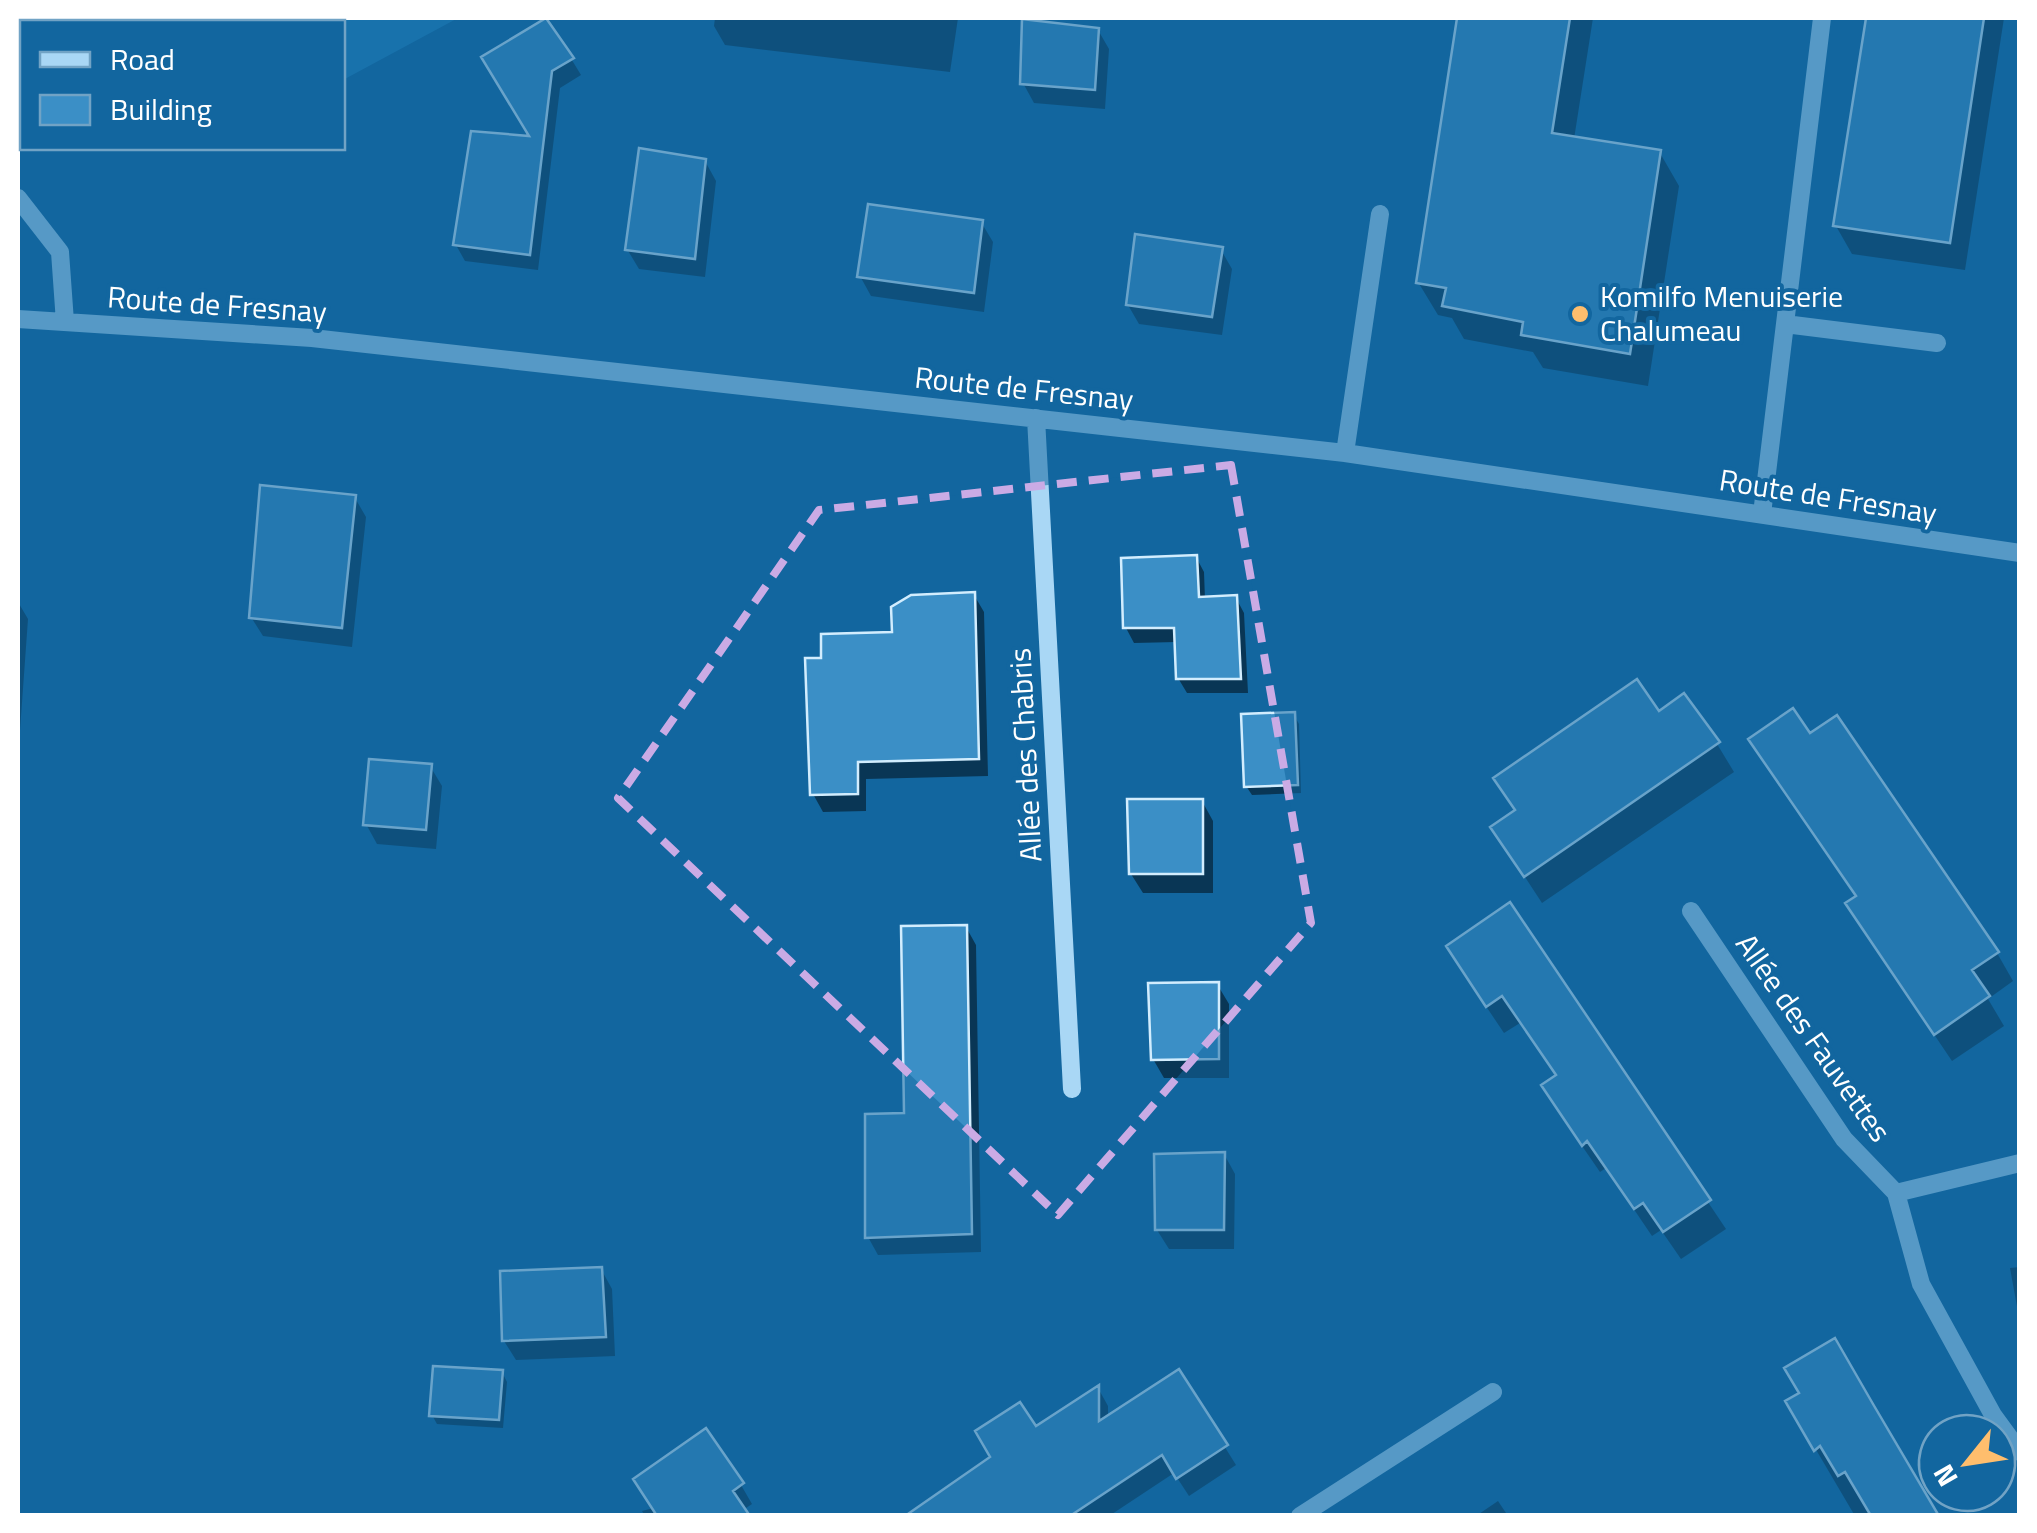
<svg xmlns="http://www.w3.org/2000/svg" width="2037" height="1533" font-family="'Titillium Web',sans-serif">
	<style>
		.green { fill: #2080bd }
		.shadow { fill: #0007 }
		.building { fill: #3b8fc6; stroke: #d2edfe; stroke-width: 2.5 }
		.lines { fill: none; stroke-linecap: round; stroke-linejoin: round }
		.minor { stroke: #a9d7f5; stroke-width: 18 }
		.marked { fill: none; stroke: #caabe5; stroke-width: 8; stroke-dasharray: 20 12; stroke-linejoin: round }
		.poi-dot { fill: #ffbe6d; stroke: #12669f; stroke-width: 4 }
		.labels { text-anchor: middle; stroke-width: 8; stroke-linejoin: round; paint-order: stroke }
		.poi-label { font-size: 30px; fill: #fff; stroke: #12669f; text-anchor: start }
		.street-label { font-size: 30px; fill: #fff; stroke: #12669f }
	</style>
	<rect width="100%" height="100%" fill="#12669f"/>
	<path class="green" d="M303,18H458L343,80L342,22H304Z"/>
	<path class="shadow" d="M715,18H958L950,72L725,45L714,26Z
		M1459,18H1593L1574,139L1660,153L1679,186L1648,386L1543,368L1533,352L1464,339L1452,318L1438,315L1418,282Z
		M1869,18H2004L1965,270L1852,254L1836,226Z
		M547,19L581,75L560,88L538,270L465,261L456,245L533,139L484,58Z
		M1098,30L1109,49L1105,109L1034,103L1023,83Z
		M705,161L716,181L705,277L639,269L627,249Z
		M981,222L993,242L984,312L871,296L860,276Z
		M1221,250L1232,269L1222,335L1139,324L1128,305Z
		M355,498L366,517L352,647L263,636L251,617Z
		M1196,557L1204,572L1205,600L1236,598L1244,613L1248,693H1187L1178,678L1177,642L1134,643L1126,628Z
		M974,595L984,612L988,776L866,779V811L823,812L813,794L823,660L895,634Z
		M18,602L28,619L19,744H18Z
		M1294,715L1299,724L1301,793L1252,795L1246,786Z
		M1658,715L1717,744L1734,772L1542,903L1493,828L1516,812L1496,778Z
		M1809,736L1997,953L2013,981L1988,999L2004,1026L1952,1061L1865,932L1857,898L1751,740Z
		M430,766L442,786L436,849L377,844L366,824Z
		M1202,801L1213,821V893H1143L1131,874Z
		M1509,905L1726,1229L1681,1259L1661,1230L1652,1236L1606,1168L1600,1172L1560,1114L1557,1077L1520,1023L1504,1033L1465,975Z
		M966,927L976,945L981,1252L878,1255L868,1237Z
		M1217,984L1229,1004V1078H1164L1153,1059Z
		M1224,1154L1235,1174L1234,1249H1169L1157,1230Z
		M2020,1267V1323L2010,1268Z
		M601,1269L612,1289L615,1356L516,1360L504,1341Z
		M502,1372L507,1382L503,1428L437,1424L432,1415Z
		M1178,1372L1236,1465L1189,1496L1174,1473L1109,1516H962L1035,1429L1098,1388L1108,1406V1418Z
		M1802,1394L1936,1516H1855L1788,1402Z
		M741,1485L752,1504L743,1510L747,1516H645L642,1511Z
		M1498,1501L1508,1516H1476Z"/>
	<path class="building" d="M546,18L574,58L552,71L530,255L453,245L471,131L529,136L481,57Z
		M1457,18H1570L1552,133L1661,150L1630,354L1521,335L1523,322L1442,306L1446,288L1416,283Z
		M1866,18H1984L1950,243L1833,226Z
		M1022,19L1099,28L1095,90L1020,84Z
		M639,148L706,159L695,259L625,250Z
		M868,204L983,220L974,293L857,277Z
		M1135,234L1223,247L1212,317L1126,305Z
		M260,485L356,495L342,628L249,618Z
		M1197,555L1199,597L1237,595L1241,679H1176L1174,628H1123L1121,558Z
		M975,592L979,759L858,762V794L810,795L805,658H821V634L892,632L891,607L911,595Z
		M1637,679L1659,711L1684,693L1720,742L1524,877L1490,827L1515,810L1493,778Z
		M1793,708L1810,733L1837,715L1999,952L1972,970L1990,996L1934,1035L1845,903L1856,896L1748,739Z
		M1295,712L1298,785L1244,787L1241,714Z
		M369,759L432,764L426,830L363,825Z
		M1127,799H1203V874H1129Z
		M1510,902L1711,1200L1663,1232L1643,1203L1634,1209L1587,1141L1582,1146L1541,1085L1556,1075L1502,996L1486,1007L1446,946Z
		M967,925L972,1234L865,1238V1114L904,1113L901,926Z
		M1219,982V1059L1151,1060L1148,983Z
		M1225,1152L1224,1230H1155L1154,1154Z
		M602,1267L606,1337L502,1341L500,1271Z
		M1835,1338L1873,1404L1939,1516H1871L1845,1472L1838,1476L1820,1446L1814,1451L1785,1401L1799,1393L1784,1368Z
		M433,1366L503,1370L499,1420L429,1416Z
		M1179,1369L1228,1445L1176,1479L1162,1455L1070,1516H905L990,1457L975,1431L1020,1402L1036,1426L1099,1385V1421Z
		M706,1428L744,1483L733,1491L750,1516H657L633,1479Z"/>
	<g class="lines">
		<path class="minor" d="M18,198L60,252L65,322
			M18,319L312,338L1345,453L2020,553
			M1785,324L1937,343
			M1036,418L1072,1089
			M1345,453L1380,214
			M1762,514L1822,18
			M1691,911L1844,1139L1896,1193
			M2020,1163L1896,1193L1921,1284L1993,1415L2020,1452
			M1300,1516L1493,1392"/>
	</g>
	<path d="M0 0H2037V1533H0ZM1231,465L1311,923L1058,1215L618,798L819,510Z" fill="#12669f" fill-opacity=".55" fill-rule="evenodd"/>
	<path class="marked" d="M1231,465L1311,923L1058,1215L618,798L819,510Z"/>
	<circle class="poi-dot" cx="1580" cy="314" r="10"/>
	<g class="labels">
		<g class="poi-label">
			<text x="1600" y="307">Komilfo Menuiserie<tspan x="1600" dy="34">Chalumeau</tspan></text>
		</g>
		<g class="street-label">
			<text transform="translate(217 305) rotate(4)" y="10">Route de Fresnay</text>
			<text transform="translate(1024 389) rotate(6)" y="10">Route de Fresnay</text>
			<text transform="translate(1828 497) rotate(9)" y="10">Route de Fresnay</text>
			<text transform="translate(1026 755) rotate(-93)" y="10">Allée des Chabris</text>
			<text transform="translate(1813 1038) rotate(55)" y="10">Allée des Fauvettes</text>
		</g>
	</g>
	<rect width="2037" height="1533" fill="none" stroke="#ffffff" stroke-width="40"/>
	<rect x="20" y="20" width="325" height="130" fill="#12669f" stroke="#71a3c5" stroke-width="2.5"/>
	<rect x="40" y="52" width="50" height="15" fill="#a9d7f5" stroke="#71a3c5" stroke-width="2.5"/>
	<text x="110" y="70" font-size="30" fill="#ffffff">Road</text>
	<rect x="40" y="95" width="50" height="30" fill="#3b8fc6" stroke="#71a3c5" stroke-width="2.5"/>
	<text x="110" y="120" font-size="30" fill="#ffffff">Building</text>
	<g transform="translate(1967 1463) rotate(240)"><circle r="48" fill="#12669f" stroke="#71a3c5" stroke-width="2.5"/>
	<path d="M0-8L18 38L0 25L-18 38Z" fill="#ffbe6d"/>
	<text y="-15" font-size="28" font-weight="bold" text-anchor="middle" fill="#ffffff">N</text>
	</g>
</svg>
